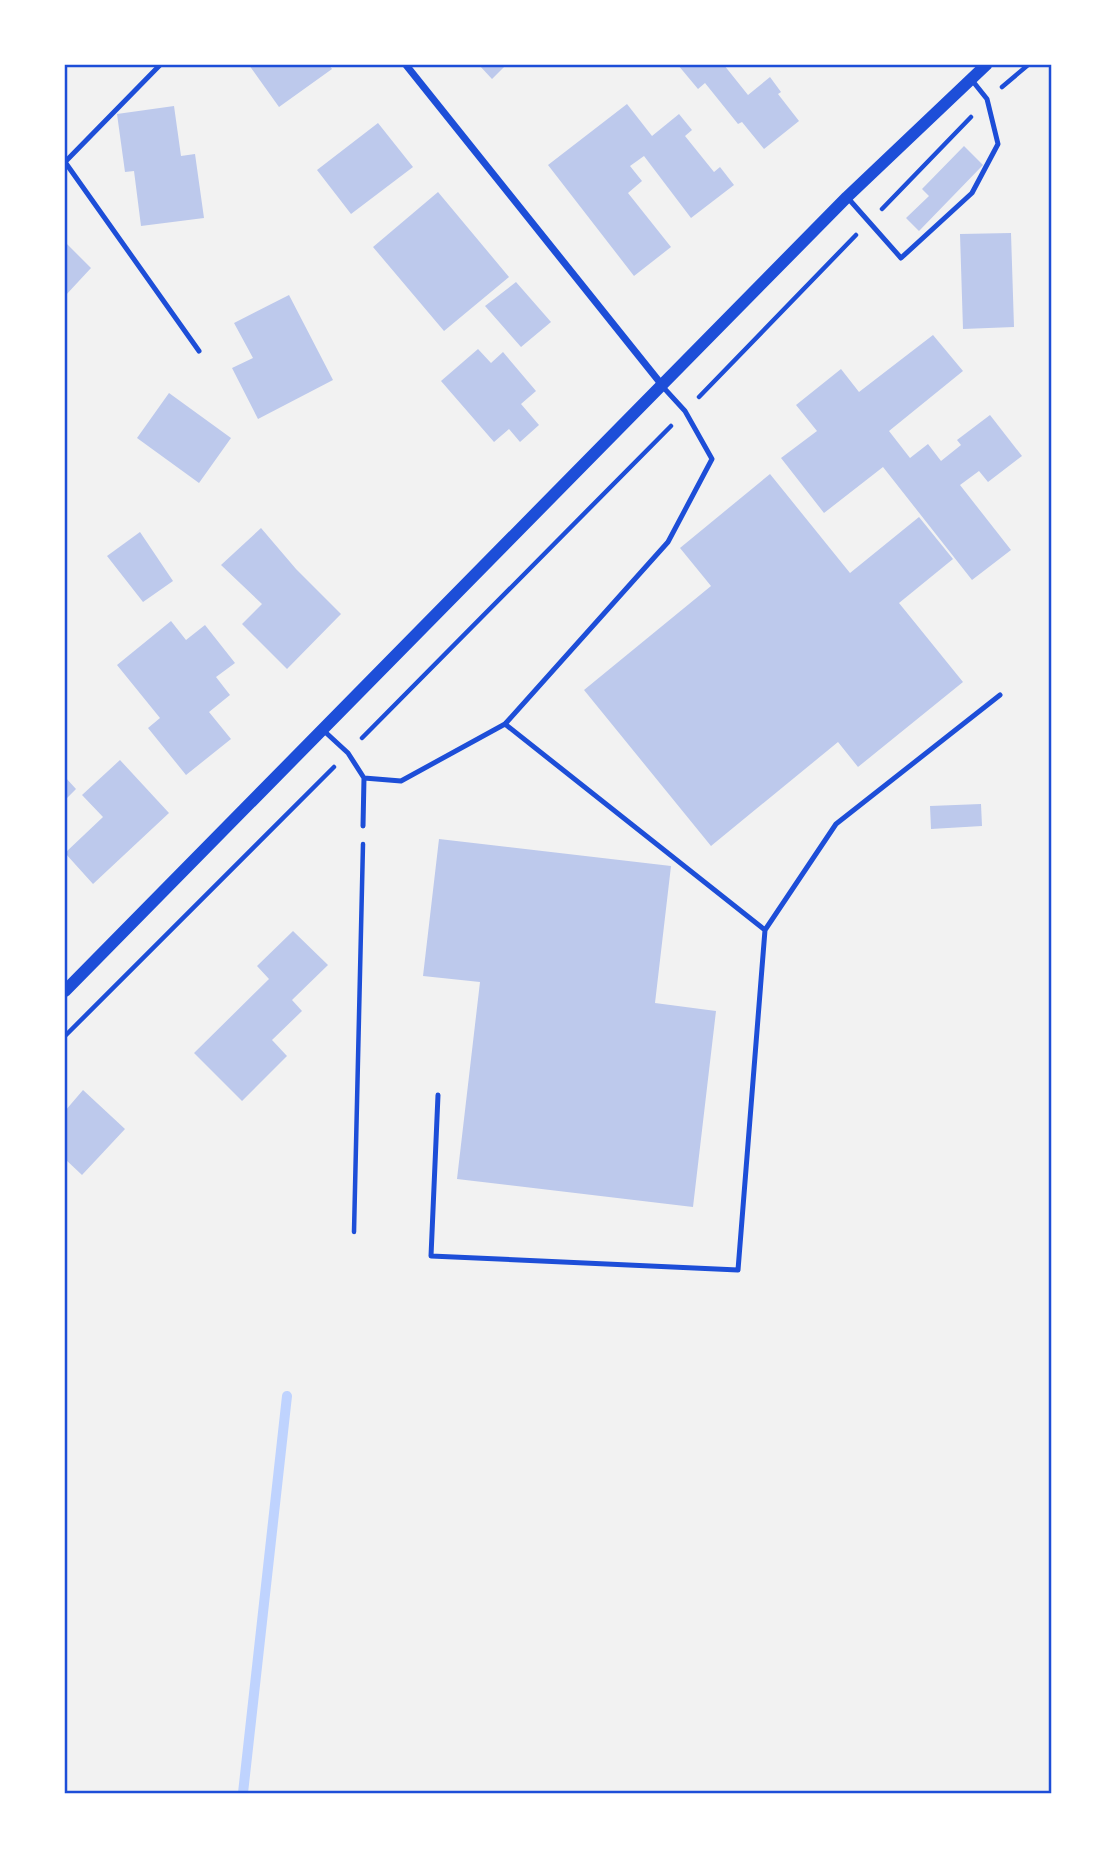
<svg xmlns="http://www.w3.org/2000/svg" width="1116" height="1858" font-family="'Alegreya Sans',sans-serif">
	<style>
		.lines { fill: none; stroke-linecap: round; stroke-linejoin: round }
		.stream { stroke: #bfd3fe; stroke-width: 10 }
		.building { fill: #bdc9ec }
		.path { stroke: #1d4ed8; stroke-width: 4.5 }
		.service { stroke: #1d4ed8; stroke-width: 5 }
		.minor { stroke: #1d4ed8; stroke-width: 7 }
		.tertiary { stroke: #1d4ed8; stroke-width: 12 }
		.neatline { fill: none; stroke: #1d4ed8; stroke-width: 2.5 }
	</style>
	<rect width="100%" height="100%" fill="#f2f2f2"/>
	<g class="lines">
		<path class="stream" d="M243,1793L287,1396"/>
	</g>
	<path class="building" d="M249,65H329L332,69L279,107Z
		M479,65H506L492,79Z
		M678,65H724L748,95L770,77L781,92L778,94L799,121L764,149L742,122L738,124L705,83L698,89Z
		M627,104L652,136L679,114L692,130L685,136L714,172L720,167L734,185L691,218L644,156L630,166L642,181L628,193L671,247L634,276L548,165Z
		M174,106L181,156L195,154L204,218L141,226L134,171L125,172L117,114Z
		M378,123L413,167L351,214L317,170Z
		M964,146L983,165L919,231L906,218L929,196L922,189Z
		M438,192L509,277L444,331L373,247Z
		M1011,233L1014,327L963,329L960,234Z
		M65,242L91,268L65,296Z
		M516,282L551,322L521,347L485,306Z
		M289,295L333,380L258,419L232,368L253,358L234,323Z
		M933,335L963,371L889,431L910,458L928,444L941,461L961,445L957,440L990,415L1022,456L988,482L979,471L960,485L1011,550L972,580L883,467L824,513L781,458L817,431L796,405L841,369L859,392Z
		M478,349L491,363L503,352L536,391L521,404L539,425L520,442L509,429L494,442L441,381Z
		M169,393L231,438L199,483L137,438Z
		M770,474L850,573L919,517L953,559L899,603L963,682L858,767L838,742L711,846L584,690L711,586L680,548Z
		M261,528L296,569L341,614L287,669L242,624L262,604L221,565Z
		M140,532L173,581L143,602L107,556Z
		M171,621L186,640L205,625L235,663L216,677L230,695L209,712L231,739L186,775L148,728L160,718L117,665Z
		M120,760L169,813L93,884L65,853L103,817L82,795Z
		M65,777L76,789L65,800Z
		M981,804L982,826L931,829L930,806Z
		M439,839L671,866L655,1003L716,1011L693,1207L457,1179L480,982L423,976Z
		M293,931L328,965L292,1000L302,1011L272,1040L287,1056L242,1101L194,1053L269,979L257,966Z
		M83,1090L125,1129L82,1175L65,1159V1111Z"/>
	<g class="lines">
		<path class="path" d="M1002,87L1028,65
			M882,209L971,117
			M699,397L856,235
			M362,738L671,426
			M65,1036L334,767
			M354,1232L363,844"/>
		<path class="service" d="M160,65L65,162L199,351
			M847,197L901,258L972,193L998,144L987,99L971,79
			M323,730L348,753L364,778L363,826
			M364,778L401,781L505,724
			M765,930L836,824L1000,695
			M438,1095L431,1256L738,1270L765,930L505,724L668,542L712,459L685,411L663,387"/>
		<path class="minor" d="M406,65L662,385"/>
		<path class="tertiary" d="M65,991L847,197L986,65"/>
	</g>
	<rect width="1116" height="1858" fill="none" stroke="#ffffff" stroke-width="133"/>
	<rect x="66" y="66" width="984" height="1726" class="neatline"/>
</svg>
